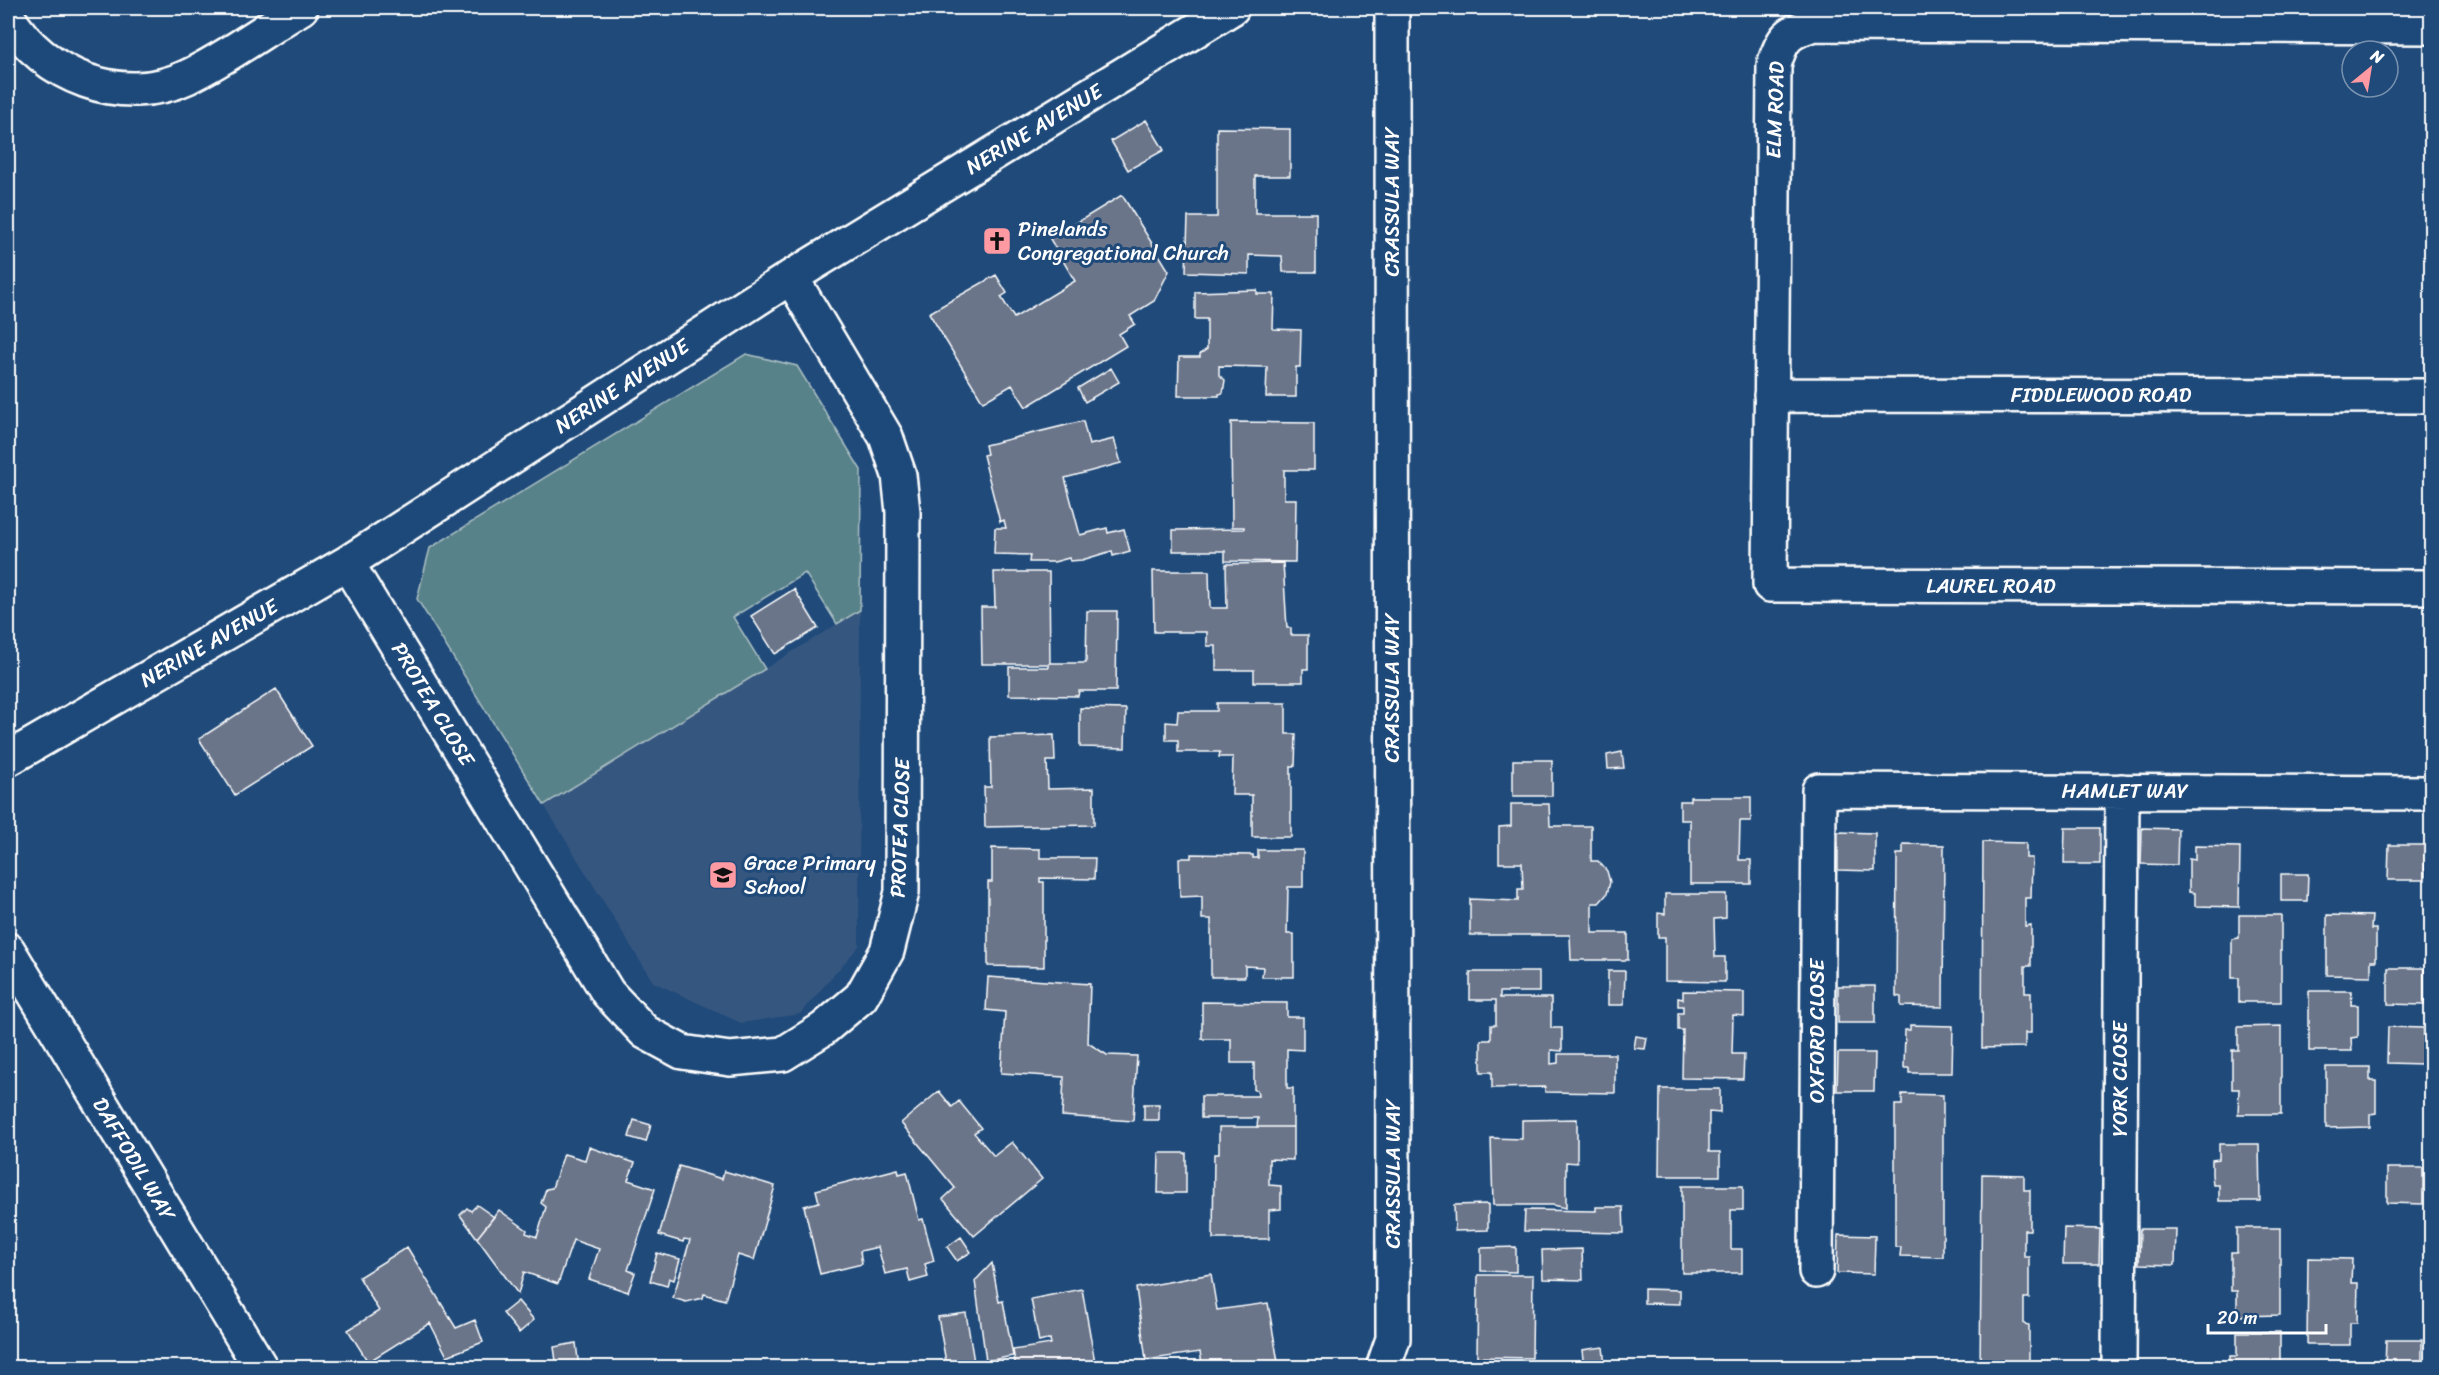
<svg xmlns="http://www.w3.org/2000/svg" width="2439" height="1375" font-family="Sriracha,sans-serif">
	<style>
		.built { fill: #36577f }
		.green { fill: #598289; stroke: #acc0c4; stroke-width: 1.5 }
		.building { fill: #6b748a; stroke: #fff; stroke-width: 1.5 }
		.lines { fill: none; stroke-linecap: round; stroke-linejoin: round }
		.minor-casing { stroke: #fff; stroke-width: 38 }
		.minor { stroke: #1f4a7a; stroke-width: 33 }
		.labels { text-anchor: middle; stroke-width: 6; stroke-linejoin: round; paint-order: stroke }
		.street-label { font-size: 21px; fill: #fff; stroke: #1f4a7a }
		.poi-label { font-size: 21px; fill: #fff; stroke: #1f4a7a; text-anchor: start }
	</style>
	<rect width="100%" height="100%" fill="#1f4a7a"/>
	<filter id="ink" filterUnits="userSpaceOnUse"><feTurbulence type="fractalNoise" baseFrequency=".0167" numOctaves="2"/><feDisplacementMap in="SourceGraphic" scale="12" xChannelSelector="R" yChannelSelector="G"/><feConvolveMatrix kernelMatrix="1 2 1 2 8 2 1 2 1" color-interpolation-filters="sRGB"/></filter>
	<g filter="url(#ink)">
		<path class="built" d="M860,610L859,946L800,1014L741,1023L653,982L544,805Z"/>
		<path class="green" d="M746,354L797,366L861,470L860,610L837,624L805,573L733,617L765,669L544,805L417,599L430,548Z"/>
		<path class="building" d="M1146,120L1164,150L1128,170L1111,141Z
			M1217,128L1290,129V176H1255V213H1316V272H1283L1282,256L1249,255V274L1186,272L1188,217H1217Z
			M1122,195L1169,271L1154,301L1130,316L1135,324L1119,334L1126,346L1026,407L1012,385L983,402L929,313L996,275L1007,293L1001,297L1014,318L1075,281L1050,239Z
			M1257,290V294H1274L1273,329L1301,330L1300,367H1296V397H1266L1267,367L1219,366V375L1225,380L1223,393L1219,394V396H1178L1179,357H1200V354L1207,349V319H1195V292Z
			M1111,368L1119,382L1085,402L1078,388Z
			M1083,421L1089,445L1114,439L1121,463L1065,478L1080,535L1107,528L1108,533L1124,529L1130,551L1113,556L1112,551L1082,560L1070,561L1069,558L1054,562H1029L1030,555L994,554L995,528H1006L1004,520L1000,522L983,455L987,454L985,445Z
			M1231,422L1314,423V470H1284V499H1296L1295,562L1225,561V551H1173V530L1244,529V527H1232Z
			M1283,563L1287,628H1291V635H1308V669H1303V682H1254V670H1216V646H1207V632H1154L1153,571H1209L1210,608H1227L1226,564Z
			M994,572H1049L1050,663H1086L1087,611H1117L1116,691H1079L1078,696L1009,695V667H1049V664H982L981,607H995Z
			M794,589L818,628L775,654L751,616Z
			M276,689L312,746L235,795L199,739Z
			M1217,703H1286V734H1296L1295,766H1291V837H1252V795H1232L1233,757H1219L1220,752H1178V740H1166V722L1177,723L1178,711H1217Z
			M1080,708L1126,709L1125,748L1080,747Z
			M1054,735L1055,761H1047L1048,789L1094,788V825L985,827L984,787H991L990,737Z
			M1622,752L1624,768L1608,769L1607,755Z
			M1513,760H1552V796H1513Z
			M1690,797H1751V821H1740L1739,860H1751V884H1690V820H1680V801H1690Z
			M1511,804H1549L1550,826H1591V861H1598L1607,871L1610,882L1607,894L1599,903H1592V933H1628V960H1571L1570,935H1470V899L1518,901V889H1523L1522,863H1499V827L1511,826Z
			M2065,828H2100V864H2064Z
			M2142,828L2178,829L2177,865L2141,864Z
			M1838,832L1875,833V871L1838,870Z
			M1983,842L2026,843V858H2032L2031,898H2025V926L2031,925V966H2025V993H2031V1033H2025V1047L1982,1048Z
			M1903,844L1944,845L1943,1007L1901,1006V997L1896,996L1897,854H1903Z
			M2389,845H2425V880H2388Z
			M2195,846L2240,847L2239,907L2195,906V893L2189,892V859L2195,860Z
			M992,848L1040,849V858H1095L1094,879L1040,878V882H1044V967L988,966V882H992Z
			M1258,850H1303V887H1288L1287,934H1294V977H1262L1263,967L1245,966V977H1211V919H1202V896L1180,897L1179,858H1191V854L1253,855V858H1258Z
			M2281,874H2308L2307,901H2281Z
			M1665,894H1726V918L1714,919L1715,957H1725V982L1665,981V937H1658V913L1665,914Z
			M2239,915H2281V1002H2239V978H2232V939L2239,938Z
			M2327,915L2372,916L2371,929H2376V961H2371V976L2327,975Z
			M2388,968H2424V1005L2388,1004Z
			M1608,971H1625L1624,1005H1608Z
			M1470,972H1539V992H1500V998H1551V1028H1562V1051L1551,1050V1064L1558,1063V1054H1615V1093L1545,1092V1087L1492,1088V1072H1481V1040H1491V1025H1496V1000H1470Z
			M988,977L1090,984L1088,1043L1107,1055L1137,1056L1133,1121L1062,1116L1064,1077L1001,1073L1005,1012L986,1010Z
			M1838,986H1875V1023H1838Z
			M1683,991L1744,992V1016L1733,1015L1732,1054H1744L1743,1079L1682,1078L1683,1030H1678V1013H1683V1006H1678V998L1683,999Z
			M2309,991H2352L2351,1005H2358V1037L2351,1038L2352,1051H2309Z
			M1202,1002L1287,1003V1017H1303V1050L1287,1049V1088H1293V1127H1257L1258,1118H1201V1096H1258L1257,1090H1254V1063H1231V1039H1202Z
			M1910,1025L1953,1026L1952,1073H1909V1068H1904L1905,1030H1910Z
			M2281,1026V1114H2238L2239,1089H2232V1050H2238V1027Z
			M2388,1027L2424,1028L2423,1064L2387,1063Z
			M1636,1036L1647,1038L1645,1049L1634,1048Z
			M1838,1053H1875L1874,1091H1837Z
			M2326,1067H2370V1081H2376V1113L2370,1114V1127L2326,1128Z
			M1660,1089H1720V1113L1709,1112V1152H1720V1176H1659Z
			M939,1091L952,1107L959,1101L981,1128L974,1133L994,1156L1012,1142L1042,1179L974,1236L943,1199L955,1188L901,1123Z
			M1902,1094L1943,1095V1257L1900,1256L1901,1247H1895V1105H1902Z
			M1144,1104H1159V1120H1144Z
			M1577,1119V1163L1566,1162V1208L1553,1205H1493L1491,1138L1522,1139V1120Z
			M634,1120L651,1125L646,1142L629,1137Z
			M1219,1127H1293V1160L1269,1159V1185L1281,1186V1209L1269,1210V1239H1213L1214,1154H1219Z
			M2219,1144H2259L2260,1201H2219V1185H2213L2212,1174V1160L2219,1159Z
			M589,1147L635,1163L628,1180L655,1189L628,1270L635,1273L628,1292L589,1279L599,1249L573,1240L558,1284L524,1272L518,1294L477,1238L499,1210L527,1230L526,1233L537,1237L546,1207L541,1203L546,1189L552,1188L564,1154L585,1160Z
			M1159,1153H1186V1193H1158Z
			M679,1166L722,1179L724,1171L775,1186L754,1260L738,1255L725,1300L704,1294L703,1298L686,1302L673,1298L690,1240L684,1239L683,1242L659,1235Z
			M2387,1168H2423V1204L2387,1203Z
			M898,1169L899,1174L907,1172L919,1220L923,1219L934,1261L925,1264L928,1277L910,1282L907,1269L885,1274L878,1247L860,1251L862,1264L820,1274L804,1206L819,1202L816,1190Z
			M1982,1174L2024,1175V1190H2030V1230H2024V1257H2029V1298H2024V1324L2029,1325V1365H2023V1368H1980Z
			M1682,1186H1743V1210H1731V1249H1742V1273H1682Z
			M1488,1204V1230L1455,1231L1454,1205Z
			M477,1205L494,1217L477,1238L460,1215L467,1208L471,1211Z
			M1596,1207H1623L1624,1233L1524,1231L1525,1210L1596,1211Z
			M2064,1228L2100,1229L2099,1264H2063Z
			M2237,1228H2280V1315L2237,1316V1291H2231V1253H2237Z
			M2140,1229H2176L2175,1265L2139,1264Z
			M1838,1235L1875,1236L1874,1274L1837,1273Z
			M961,1237L971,1252L957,1261L947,1247Z
			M407,1247L456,1328L475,1320L483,1342L447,1356L430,1323L368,1362L348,1330L379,1311L359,1277Z
			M1516,1247V1272L1481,1271V1248Z
			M1582,1249L1583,1280L1543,1279L1542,1250Z
			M657,1253L680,1259L674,1280L669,1278L667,1286L650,1281Z
			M2308,1258L2352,1259L2351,1283H2358L2357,1323H2350V1345H2307Z
			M992,1263L999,1302L1003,1301L1013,1356L986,1361L975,1281Z
			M1211,1274L1217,1310L1268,1303L1279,1368H1203L1200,1352L1146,1360L1136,1288Z
			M1478,1275H1533L1532,1358L1477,1357Z
			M1082,1289L1096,1368H1016L1013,1350L1051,1344L1050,1339L1039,1342L1031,1299Z
			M1644,1289L1680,1290V1304L1644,1303Z
			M518,1301L534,1320L519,1333L503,1313Z
			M966,1313L975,1368H947L938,1317Z
			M2237,1332H2280V1368H2230V1356H2237Z
			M2386,1340H2422V1368H2385Z
			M576,1343L579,1368H557L554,1347Z
			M1603,1347L1605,1365L1584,1368L1582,1350Z
			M2307,1365H2350V1368H2307Z"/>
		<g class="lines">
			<g class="minor-casing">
				<path id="minor" d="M8,17C43,76 122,108 187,77C225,59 264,30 301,8
					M2432,27L1815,24C1788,31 1782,38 1774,65L1770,585L2432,587
					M1771,395L2432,396
					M347,563L608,993L645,1032L682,1052L730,1059L783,1054L823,1029L861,997L887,951L902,892L903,512L899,475L886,437L791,277
					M8,759L347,563L791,277L1232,8
					M8,950L261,1368
					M1816,1271L1819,790L2432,793
					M1383,1368L1393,1339L1392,8
					M2119,1368L2122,791"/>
			</g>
			<use href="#minor" class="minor"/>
		</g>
	</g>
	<defs>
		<g id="church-square" transform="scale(1.5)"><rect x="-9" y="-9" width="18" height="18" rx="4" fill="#ff9aa2" stroke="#1f4a7a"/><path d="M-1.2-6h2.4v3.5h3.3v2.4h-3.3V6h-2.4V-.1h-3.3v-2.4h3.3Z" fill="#111"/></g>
		<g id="school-square" transform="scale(1.5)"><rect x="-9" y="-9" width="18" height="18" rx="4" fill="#ff9aa2" stroke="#1f4a7a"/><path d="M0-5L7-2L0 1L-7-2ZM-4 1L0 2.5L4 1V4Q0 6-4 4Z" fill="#111"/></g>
	</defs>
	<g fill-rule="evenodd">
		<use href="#church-square" x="997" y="241"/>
		<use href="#school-square" x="723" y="875"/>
	</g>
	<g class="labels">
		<g class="street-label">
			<text transform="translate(1775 110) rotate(-88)" y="7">ELM ROAD</text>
			<text transform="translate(1034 129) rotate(-31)" y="7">NERINE AVENUE</text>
			<text transform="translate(1392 202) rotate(-90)" y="7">CRASSULA WAY</text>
			<text transform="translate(622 386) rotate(-33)" y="7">NERINE AVENUE</text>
			<text x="2101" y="402">FIDDLEWOOD ROAD</text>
			<text x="1991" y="593">LAUREL ROAD</text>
			<text transform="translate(209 643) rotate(-30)" y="7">NERINE AVENUE</text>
			<text transform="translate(1392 688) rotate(-90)" y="7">CRASSULA WAY</text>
			<text transform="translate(433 704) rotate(59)" y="7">PROTEA CLOSE</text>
			<text x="2125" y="798">HAMLET WAY</text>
			<text transform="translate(900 828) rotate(-88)" y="7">PROTEA CLOSE</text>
			<text transform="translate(1817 1031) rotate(-90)" y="7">OXFORD CLOSE</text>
			<text transform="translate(2120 1079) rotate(-90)" y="7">YORK CLOSE</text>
			<text transform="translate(134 1159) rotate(59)" y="7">DAFFODIL WAY</text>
			<text transform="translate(1393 1174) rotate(-90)" y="7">CRASSULA WAY</text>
		</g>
		<g class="poi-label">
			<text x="1018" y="236">Pinelands<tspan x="1018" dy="24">Congregational Church</tspan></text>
			<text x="744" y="870">Grace Primary<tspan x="744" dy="24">School</tspan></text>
		</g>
	</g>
	<rect width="2439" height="1375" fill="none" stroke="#1f4a7a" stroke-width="30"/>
	<rect x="15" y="15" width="2409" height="1345" fill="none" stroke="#fff" stroke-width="2" filter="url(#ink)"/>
	<g transform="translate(2370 69) rotate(30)"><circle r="28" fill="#1f4a7a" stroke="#7992af" stroke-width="1.5"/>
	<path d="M0-4.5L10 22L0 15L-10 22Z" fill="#ff9aa2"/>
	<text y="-9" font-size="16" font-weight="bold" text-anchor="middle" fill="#ffffff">N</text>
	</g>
	<path d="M2208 1324v9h118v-9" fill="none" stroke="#ffffff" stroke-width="3"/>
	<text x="2217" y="1324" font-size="18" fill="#ffffff" stroke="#1f4a7a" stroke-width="4.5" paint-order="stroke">20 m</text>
</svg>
